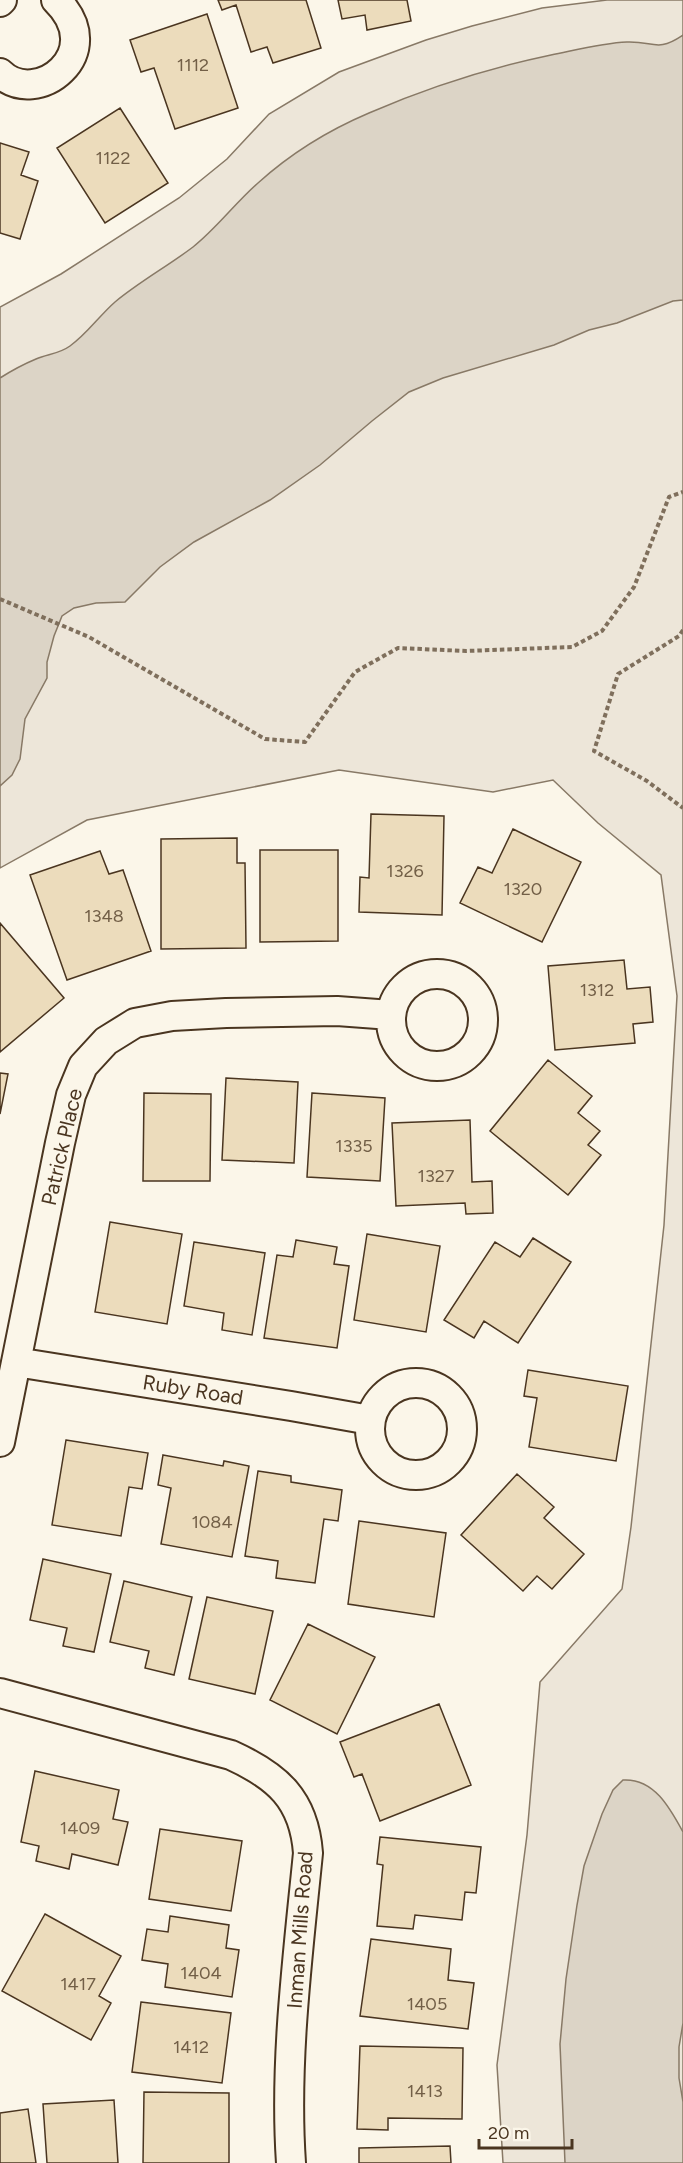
<svg xmlns="http://www.w3.org/2000/svg" width="683" height="2163" font-family="Figtree,sans-serif">
	<style>
		.green { fill: #ede6d9; stroke: #887966; stroke-width: 1.5 }
		.water { fill: #dcd4c6; stroke: #887966; stroke-width: 1.5 }
		.building { fill: #ecdcbc; stroke: #4a3520; stroke-width: 1.5 }
		.lines { fill: none; stroke-linecap: round; stroke-linejoin: round }
		.street-casing { stroke: #4a3520; stroke-width: 32 }
		.path { stroke: #7f6f5c; stroke-width: 4; stroke-dasharray: 4.5 3; stroke-linecap: butt }
		.street { stroke: #fbf6e9; stroke-width: 28 }
		.labels { text-anchor: middle; stroke-width: 4.5; stroke-linejoin: round; paint-order: stroke }
		.number-label { font-size: 18px; fill: #725f47 }
		.street-label { font-size: 21px; fill: #4a3520; stroke: #fbf6e9 }
	</style>
	<rect width="100%" height="100%" fill="#fbf6e9"/>
	<path class="green" d="M607,0H683V2163H503L497,2065L527,1835L540,1682L622,1589L631,1527L664,1225L677,996L661,875L598,823L553,780L493,792L339,770L87,820L0,868V307L61,274L179,198L227,159L269,114L339,72L426,40L472,26L542,8Z"/>
	<path class="water" d="M683,35V300L673,301L617,323L589,330L554,345L443,378L409,392L372,421L320,465L270,500L194,542L160,567L125,602L96,603L74,608L62,616L54,636L47,662V678L25,719L20,759L12,775L0,786V378C11,371 24,364 36,359C48,354 59,354 70,346C87,334 99,316 115,302C139,282 168,266 193,247C217,228 235,203 258,183C290,154 329,130 369,113C427,88 489,68 551,55C576,50 602,43 627,42C655,41 656,53 683,35Z
		M623,1780C654,1778 670,1808 683,1832V2023L679,2047V2078L683,2102V2163H565L560,2044L566,1979L577,1905L584,1866L602,1814L613,1790Z"/>
	<path class="building" d="M218,0H306L321,48L273,63L267,47L251,52L236,5L222,10Z
		M338,0H407L411,21L367,30L365,15L342,19Z
		M207,14L238,108L175,129L154,68L141,72L130,40Z
		M120,108L168,183L105,223L57,148Z
		M0,143L29,152L21,175L38,181L20,239L0,233Z
		M371,814L444,816L442,915L359,912L360,877L369,878Z
		M513,829L581,862L542,942L460,903L478,867L492,873Z
		M237,838V863H245L246,948L161,949V839Z
		M260,850H338V941L260,942Z
		M100,851L109,874L123,870L151,951L67,980L30,875Z
		M0,923L64,998L0,1052Z
		M624,960L627,989L650,987L653,1022L633,1024L635,1043L555,1050L548,966Z
		M548,1060L592,1096L578,1113L600,1131L588,1145L601,1155L568,1195L490,1131Z
		M0,1073L8,1074L0,1114Z
		M226,1078L298,1082L294,1163L222,1160Z
		M144,1093L211,1094L210,1181H143Z
		M312,1093L385,1098L380,1181L307,1177Z
		M470,1120L472,1182L492,1181L493,1213L466,1214L465,1203L396,1206L392,1123Z
		M110,1222L182,1234L167,1324L95,1312Z
		M367,1234L440,1246L426,1332L354,1320Z
		M533,1238L571,1262L518,1343L484,1321L474,1338L444,1320L495,1242L520,1257Z
		M296,1240L337,1247L334,1264L349,1266L337,1348L264,1338L277,1255L293,1257Z
		M194,1242L265,1253L252,1335L222,1330L224,1313L184,1306Z
		M528,1370L628,1386L616,1461L529,1447L537,1398L524,1396Z
		M66,1440L148,1453L142,1489L129,1487L121,1536L52,1525Z
		M163,1455L223,1466L224,1461L249,1466L232,1557L161,1544L171,1488L158,1485Z
		M258,1471L291,1476V1482L342,1490L338,1521L324,1519L315,1583L276,1578L278,1561L245,1556Z
		M517,1474L554,1507L544,1518L584,1554L552,1589L537,1576L523,1591L461,1535Z
		M359,1521L446,1533L434,1617L348,1604Z
		M43,1559L111,1574L94,1652L63,1646L67,1628L30,1620Z
		M124,1581L192,1597L174,1675L145,1668L149,1651L110,1642Z
		M207,1597L273,1611L255,1694L189,1679Z
		M308,1624L375,1657L337,1734L270,1700Z
		M439,1704L471,1785L380,1821L362,1774L354,1777L340,1742Z
		M35,1771L119,1790L113,1819L128,1822L118,1865L72,1854L69,1869L36,1861L39,1846L21,1842Z
		M160,1829L242,1841L231,1911L149,1899Z
		M380,1837L481,1847L476,1893L465,1892L462,1920L415,1915L413,1929L377,1926L383,1865L377,1864Z
		M45,1914L121,1956L99,1996L111,2003L91,2040L2,1991Z
		M170,1916L229,1925L226,1948L239,1950L232,1997L165,1987L168,1964L142,1960L147,1929L168,1932Z
		M371,1939L451,1949L448,1980L474,1983L468,2029L360,2016Z
		M141,2002L231,2013L222,2083L132,2072Z
		M360,2046L463,2048L462,2119L388,2118V2130L357,2129Z
		M144,2092L229,2093V2163H143Z
		M114,2100L118,2163H47L43,2104Z
		M28,2109L36,2163H0V2113Z
		M450,2146L451,2163H359V2148Z"/>
	<g class="lines">
		<g class="street-casing">
			<path id="street" d="M0,2L2,0
				M0,73C36,109 110,53 56,0
				M391 1020a46 46 0 1 1 92 0a46 46 0 1 1-92 0Z
				M16,1362L291,1406L370,1420
				M370 1429a46 46 0 1 1 92 0a46 46 0 1 1-92 0Z
				M0,1442L60,1143L71,1095L83,1066L106,1041L135,1023L172,1016L226,1013L337,1011L391,1015
				M0,1693L231,1755C277,1776 304,1799 308,1853C298,1954 284,2062 291,2163"/>
		</g>
		<path class="path" d="M0,599L89,637L265,739L305,742L355,672L398,648L466,651L572,647L602,631L634,587L669,497L683,492
			M683,630L679,636L618,674L594,751L647,781L683,808"/>
		<use href="#street" class="street"/>
	</g>
	<g class="labels">
		<g class="number-label">
			<text x="193" y="71">1112</text>
			<text x="113" y="164">1122</text>
			<text x="405" y="877">1326</text>
			<text x="523" y="895">1320</text>
			<text x="104" y="922">1348</text>
			<text x="597" y="996">1312</text>
			<text x="354" y="1152">1335</text>
			<text x="436" y="1182">1327</text>
			<text x="212" y="1528">1084</text>
			<text x="80" y="1834">1409</text>
			<text x="201" y="1979">1404</text>
			<text x="78" y="1990">1417</text>
			<text x="427" y="2010">1405</text>
			<text x="191" y="2053">1412</text>
			<text x="425" y="2097">1413</text>
		</g>
		<g class="street-label">
			<text transform="translate(62 1147) rotate(-77)" y="7">Patrick Place</text>
			<text transform="translate(193 1390) rotate(9)" y="7">Ruby Road</text>
			<text transform="translate(300 1930) rotate(-86)" y="7">Inman Mills Road</text>
		</g>
	</g>
	<path d="M479 2139v9h93v-9" fill="none" stroke="#4a3520" stroke-width="3"/>
	<text x="488" y="2139" font-size="18" fill="#4a3520" stroke="#fbf6e9" stroke-width="4.5" paint-order="stroke">20 m</text>
</svg>
